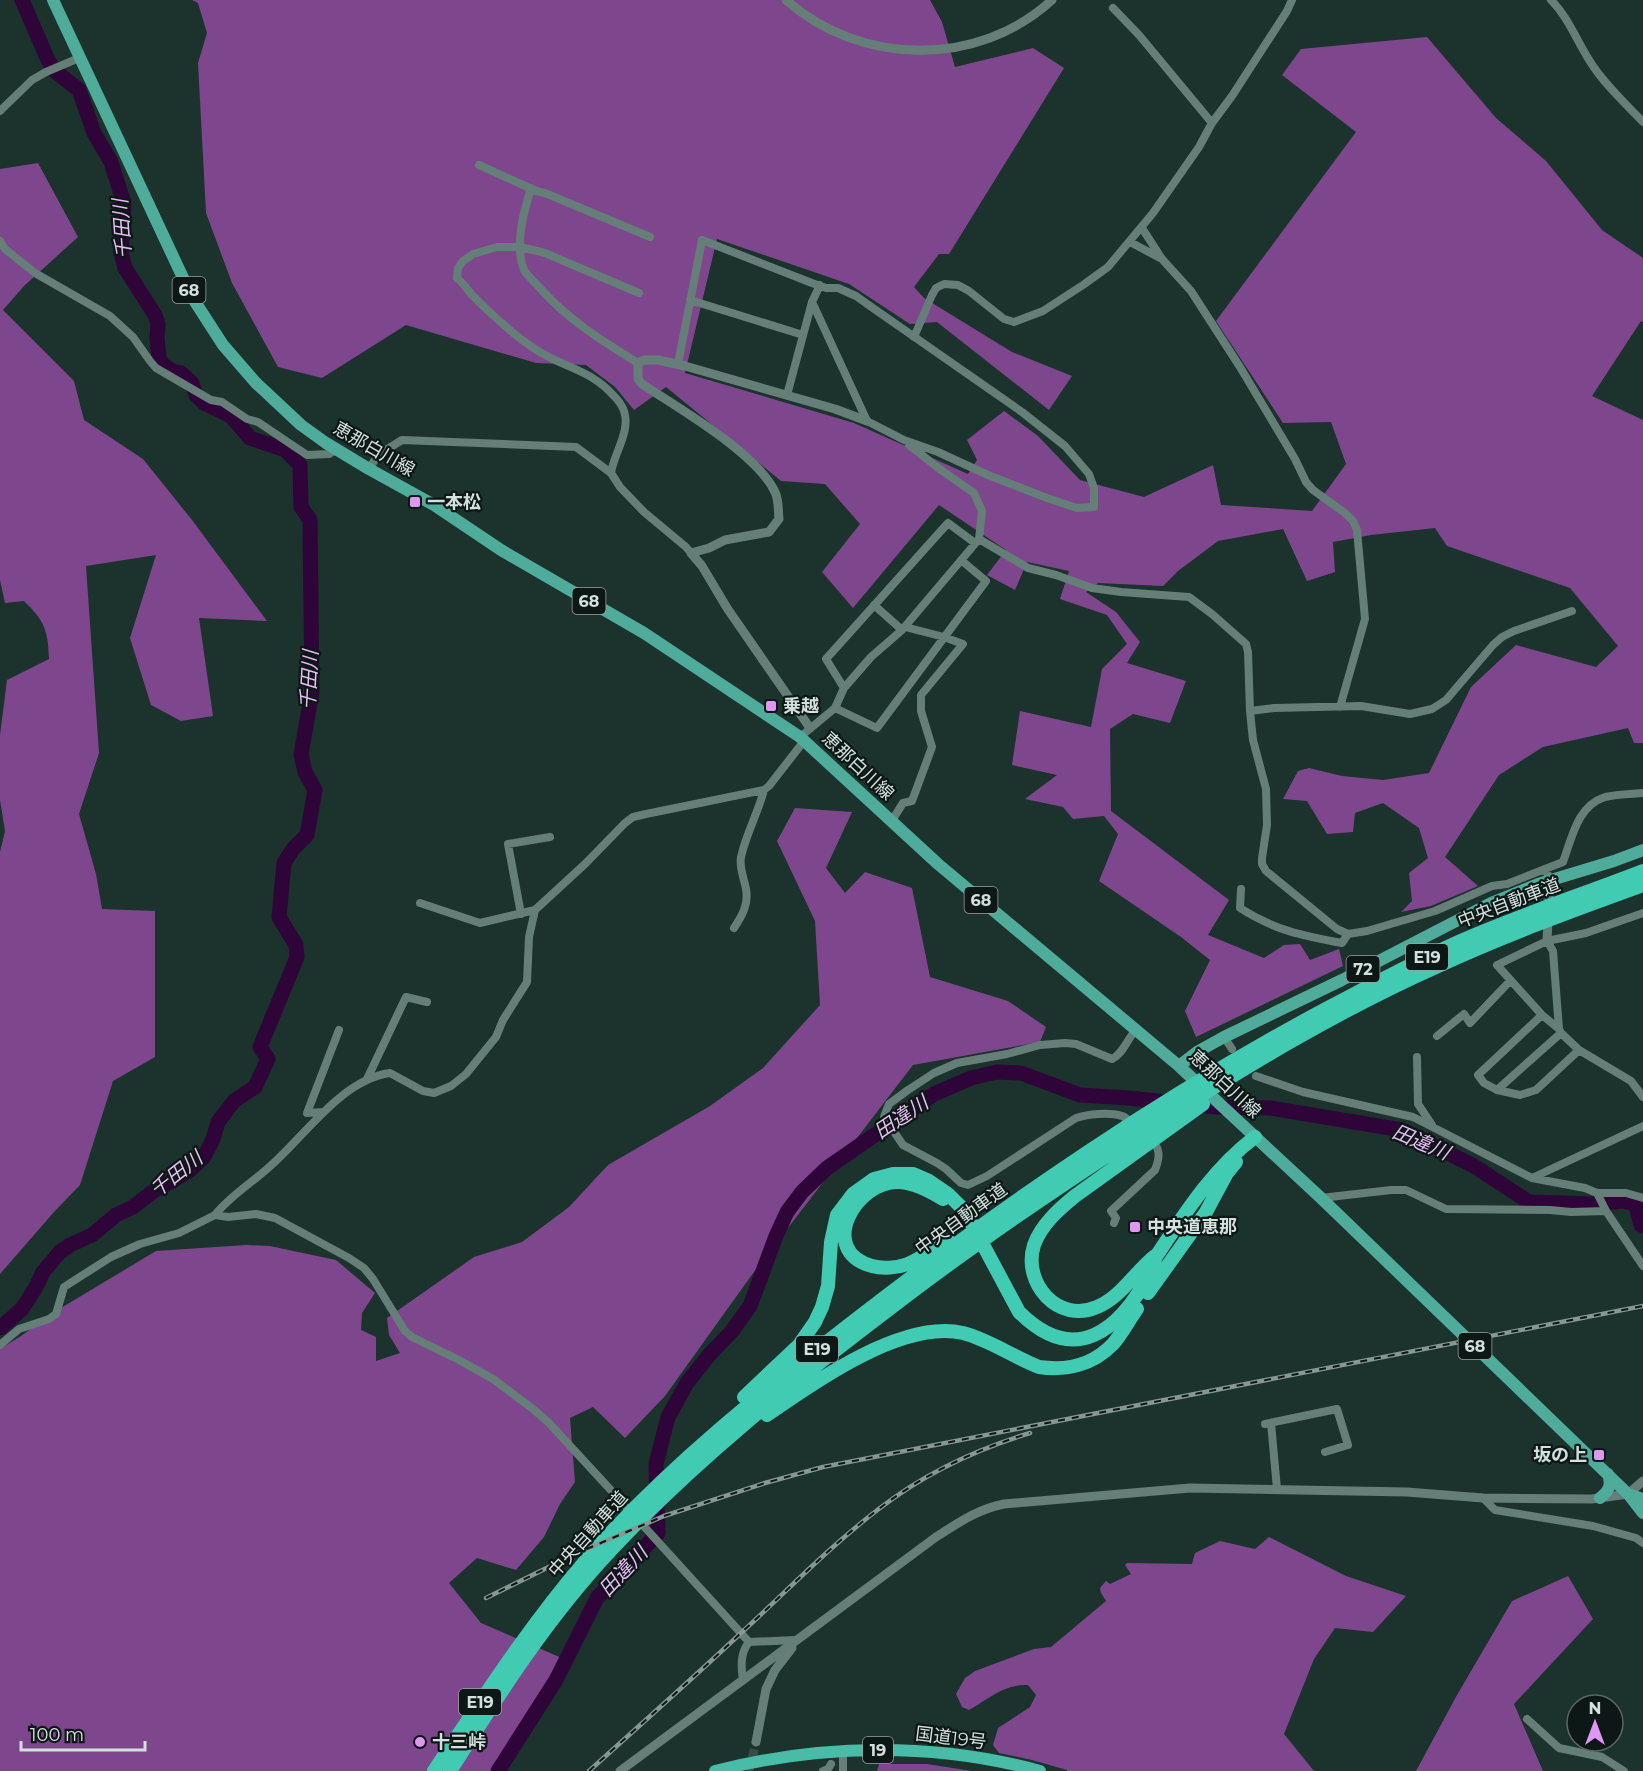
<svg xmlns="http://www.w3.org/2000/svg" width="1643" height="1771" font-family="Montserrat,'Noto Sans JP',sans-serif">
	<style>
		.forest { fill: #7e478d }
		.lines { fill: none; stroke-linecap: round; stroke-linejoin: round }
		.river { stroke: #2f0539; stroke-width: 15 }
		.tertiary-tunnel { stroke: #374c47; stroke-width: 9; stroke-dasharray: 9 4.5; stroke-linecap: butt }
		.minor { stroke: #657e78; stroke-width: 8 }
		.tertiary { stroke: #657e78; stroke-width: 9 }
		.primary { stroke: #4fac9b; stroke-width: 12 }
		.trunk { stroke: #48bca7; stroke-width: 12 }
		.motorway { stroke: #41cbb3; stroke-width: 14 }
		.rail-casing { stroke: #869894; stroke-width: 4.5 }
		.rail { stroke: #0d1715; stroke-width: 2; stroke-dasharray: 7; stroke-linecap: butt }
		.poi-dot { fill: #de98f2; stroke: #0d1715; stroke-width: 2 }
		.labels { text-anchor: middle; stroke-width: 4.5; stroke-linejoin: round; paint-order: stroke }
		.shield { fill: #0d1715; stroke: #98a4a1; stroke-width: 1.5 }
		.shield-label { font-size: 16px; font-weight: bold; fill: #d3e0dd }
		.street-label { font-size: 18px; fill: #d3e0dd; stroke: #0d1715 }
		.poi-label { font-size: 18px; font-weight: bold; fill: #d3e0dd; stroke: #0d1715; text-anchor: start }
		.water-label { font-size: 20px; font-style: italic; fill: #e8bcf6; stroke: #0d1715 }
	</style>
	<rect width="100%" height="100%" fill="#1b322d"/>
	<path class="forest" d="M192,0H930L942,22L955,67L1033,48L1064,68L949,254H939L914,287L924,298L1012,352L1072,376L1049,410L937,322L910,324L849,284L717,239L685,373L854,423L968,474L977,460L967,440L1004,411L1038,436L1080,480L1144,497L1213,465L1221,505L1312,511L1346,464L1331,422L1283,423L1216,321L1356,132L1282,75L1301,49L1427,37L1496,118L1546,161L1602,230L1643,258V322L1641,321L1592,396L1643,420V743H1634L1628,728L1543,747L1499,775L1445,857L1478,886L1431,906L1401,912L1412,901L1409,873L1428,858L1419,828L1383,803L1355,813L1353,832L1327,834L1307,801L1283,799L1298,771L1309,768L1342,776L1383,780L1429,773L1471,687L1516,645L1596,667L1618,646L1570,588L1447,546L1435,528L1371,535L1333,542L1335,572L1307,581L1283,529L1218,541L1178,571L1163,586L1098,583L1086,592L1116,612L1140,642L1127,663L1186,681L1170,723L1133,714L1110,729L1111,811L1229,900L1208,935L1264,958L1284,945L1300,944L1310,960L1339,949L1343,966L1196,1037L1185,1011L1210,960L1181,937L1099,881L1118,834L1104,816L1073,819L1063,807L1025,799L1057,775L1012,765L1020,711L1091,727L1102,669L1127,644L1107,615L1060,599L1069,571L1027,562L1015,590L987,575L1006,550L939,505L853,608L822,572L860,524L825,484L781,481L666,387L634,410L615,387L586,365L536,363L406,325L322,378L278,367L232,283L206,213L198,63L207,33L198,3Z
		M38,163L78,237L24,286L3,310L74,381L84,420L143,459L192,520L267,621L199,618L213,716L181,721L151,705L130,638L156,555L86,566L99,753L79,814L96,874L102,909L155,911V1057L113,1081L80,1185L54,1212L0,1274V852L5,831L0,800V735L7,680L49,659C48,631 45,621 24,601L5,603L0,580V169Z
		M795,808L852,812L826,868L845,893L865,872L912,888L930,977L1008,1001L1046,1027L1040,1042L913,1065L751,1276L665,1396L625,1438L593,1407L570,1418L575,1482L560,1504L544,1537L516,1570L477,1558L449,1583L481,1623L564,1659L540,1699L492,1771H0V1349L21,1336L51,1314L156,1251L246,1245L270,1246L336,1260L375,1293L362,1313L361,1330L376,1337V1361L400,1353L389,1335L387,1318L474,1257L522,1242L569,1207L608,1165L710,1106L763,1068L820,1005L815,921L777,841Z
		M1269,1537L1346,1576L1406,1596L1373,1632L1335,1628L1314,1659L1284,1734L1314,1771H1067V1770L1032,1760L999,1753L993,1745L998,1728L1030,1707L1036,1695L1028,1685C1004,1684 990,1698 969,1710L962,1707L956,1694L965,1678L975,1671L1034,1649L1051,1647L1106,1601L1101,1593L1100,1588L1106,1581L1110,1584L1131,1574L1125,1565L1127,1563L1192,1564L1195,1553L1220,1541L1255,1549Z
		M1568,1576L1593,1619L1514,1704L1543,1771H1416L1457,1695L1512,1601Z
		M879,1764H927L972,1771H877Z"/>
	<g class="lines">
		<path class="river" d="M0,1328L22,1309L36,1287L43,1272L60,1252L70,1245L92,1235L116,1215L133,1207L155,1190L174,1180L190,1170L204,1157L213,1139L218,1122L234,1101L255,1087L268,1059L260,1047L297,957L296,945L279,917L284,863L293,849L307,835L315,790L305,772L301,754L312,692L310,520L301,507L300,465L285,450L250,438L231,416L204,403L196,395L192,383L181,373L172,371L162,364L159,358L157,337L158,324L155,315L125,268L121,253L124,203L111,162L94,133L79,90L55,71L48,60L22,0
			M498,1771L556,1680L597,1598L658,1533L656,1464L668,1417L687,1383L710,1354L732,1331L750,1306L776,1236L787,1212L802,1192L827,1168L934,1094L971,1078L997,1072L1021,1073L1080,1095L1128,1098L1216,1107L1270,1108L1402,1130L1474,1166L1529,1202L1593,1204L1622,1201L1635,1203L1641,1225L1643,1226"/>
		<path class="tertiary-tunnel" d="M749,1771L756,1742"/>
		<path class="minor" d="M1551,0C1569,18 1577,42 1591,63C1605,85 1625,103 1643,122
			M1113,8L1139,35L1212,123
			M0,111L32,80L46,72L79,58
			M479,165L536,191L545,193L650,237
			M531,188C524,211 514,246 524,270C527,276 535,282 539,287C567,319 602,341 638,363
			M1142,228L1162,259L1191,291L1240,367L1295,459L1306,482L1313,490L1345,513L1353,521L1357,530L1365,619L1340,707
			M0,241L5,249L35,273L110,316L133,337L150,361L156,368L211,400L222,402L247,419L258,422L307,455L329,454L337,449
			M1130,242L1160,258
			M690,300L803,335
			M914,337L932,295L936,288L944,284L958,285L969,291L1004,319L1014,322L1043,311L1083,285L1108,267L1153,213L1199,147L1212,123L1232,96L1287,11L1292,0
			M678,364L702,240L812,283L826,288H838L856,296L870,306L1022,412L1065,446L1089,474L1094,488V507L1077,508L1047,498L988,475L938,452L904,440L867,421L812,302
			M787,395L812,302L820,285
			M369,469L378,455L402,440L576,447L611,473L620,487L644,512L686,547L691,553
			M611,473C614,453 631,431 624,411C622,405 618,400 614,396C589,368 563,368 535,349C512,334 492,315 472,295C467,289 463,283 457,278L458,268L463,261L473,254L497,247H520L545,253L639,293
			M979,539L1028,568L1056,575L1092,588L1121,592L1189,597L1212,614L1246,644L1248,652L1250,711L1253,740L1266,789L1267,825L1262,858V864L1266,871L1337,929L1348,934L1367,931L1435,911L1492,886L1507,884L1545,869L1550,879
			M874,605L902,630
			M844,688L826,659L948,523L975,543
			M835,708L877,728L986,581L961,560
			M1250,711L1274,708L1361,706L1410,714L1432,709L1446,700L1493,645L1502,637L1514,631L1572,611
			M800,737L835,708L844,688L871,657L902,630L979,539L982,511L974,493L941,470L909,445
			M891,822L903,803L912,801L932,747L921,711V695L963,644L944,637L905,627
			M1545,869L1563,862C1572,838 1577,806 1605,797C1617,794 1631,794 1643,793
			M1241,889L1240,908C1274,930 1303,936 1342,943L1348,934
			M420,903L480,923L535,910
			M521,914L508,844L550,837
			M734,928C742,916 749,904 746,889C744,878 739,868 741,857C746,834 758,813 764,790
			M1547,941L1553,951L1559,1029L1561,1033L1579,1050L1631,1081L1643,1097
			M1542,1015L1478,1075L1484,1083L1497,1090L1520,1095L1536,1090L1579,1050
			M1559,1029L1542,1015L1497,965L1547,941L1586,933L1643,913
			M1437,1036L1464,1014L1470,1023L1510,981
			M1224,1037L1232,1049
			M1417,1057L1418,1104L1432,1125
			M1256,1076L1303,1092L1413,1117L1532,1178L1585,1188L1597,1193H1626L1643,1198
			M367,1079L406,997L427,1002
			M1497,1090L1561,1033
			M323,1112L307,1113L339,1030
			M1134,1125C1130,1122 1126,1117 1122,1116C1109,1112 1088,1114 1076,1118L987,1176L968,1185L961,1183L946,1169L937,1163L903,1145L884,1117L889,1104L908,1090L934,1073L957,1063L1007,1054L1040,1045L1065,1043L1076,1044L1112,1059C1123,1054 1127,1039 1136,1030
			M1532,1178L1643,1126
			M1597,1193L1606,1211L1643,1266
			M1321,1198L1391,1190H1406L1446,1209L1550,1210L1571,1212L1606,1211
			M215,1215C229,1197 250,1184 267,1169C304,1138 340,1080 390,1073L423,1091L434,1093L451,1086L466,1074L496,1037L503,1020L527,982L529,937L535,910L585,864L625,823L633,817L646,814L764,790L769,786L804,741
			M1114,1223L1116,1218L1111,1211L1155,1170C1160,1157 1161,1148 1150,1139
			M0,1345L19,1329L49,1319L56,1314L64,1287L111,1257L140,1244L179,1233L215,1215L228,1217L256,1214L275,1218L349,1258L364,1268L373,1279L405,1331L412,1337L459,1360L493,1379L533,1409L549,1423L620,1500L749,1642
			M1271,1423L1277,1489
			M1265,1424L1337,1409L1348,1445L1325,1452
			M1483,1498L1495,1510L1593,1526L1636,1538L1643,1543
			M743,1680C741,1667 740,1653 749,1642L796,1640
			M1527,1719L1559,1748L1602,1757L1624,1771
			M843,1756V1771
			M823,1771L828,1769L831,1764"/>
		<path class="tertiary" d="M786,0C861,66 978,68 1052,0
			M810,728L727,608L702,566L691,553L709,548L725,540L769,532L779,519C778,510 779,500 775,492C757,453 678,408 642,384L638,379V363L644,360H658L685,366L835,409L867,421
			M1547,941L1550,879
			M756,1742L766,1689L775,1670L792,1648
			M620,1771L936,1537C958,1523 978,1509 1004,1504L1190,1488L1407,1492L1483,1498L1592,1499L1628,1494L1643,1481"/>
		<path class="primary" d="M53,0L192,297L223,345L256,383L301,425L326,443L369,469L434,505L501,550L644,633L800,737L938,864L1179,1066L1321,1198L1628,1494L1643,1499
			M1179,1066L1197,1052L1224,1037L1342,980L1491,903L1538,884L1614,861L1643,850
			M1629,1495L1643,1513
			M1600,1498C1609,1491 1612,1485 1608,1474"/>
		<path class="trunk" d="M715,1771C821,1744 934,1742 1040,1771"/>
		<path class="motorway" d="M943,1199C930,1191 915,1183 900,1182C856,1179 816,1251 872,1266C882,1269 897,1268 908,1264C922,1258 935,1248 948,1240
			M1155,1256C1135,1272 1121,1297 1097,1307C1058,1324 1022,1283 1034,1245C1041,1225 1059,1209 1075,1196L1203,1104
			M1148,1293L1206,1212L1227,1173L1236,1162
			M744,1397L799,1345L815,1322L822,1307L828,1286L831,1242L837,1215L853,1194L874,1179L893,1174H913L929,1181L948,1194L965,1211L1019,1312C1075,1368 1120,1330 1150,1273C1153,1266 1154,1258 1159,1252C1187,1210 1215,1167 1255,1137
			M767,1415C814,1382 903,1319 963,1333C990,1340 1013,1357 1039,1367C1066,1371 1093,1365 1113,1344C1122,1334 1129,1320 1137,1309
			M434,1771C483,1698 530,1625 587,1559C668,1466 766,1389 863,1314C1011,1200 1161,1097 1326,1009C1369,986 1412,963 1456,943C1517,916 1581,895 1643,871
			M450,1771C499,1694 548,1617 611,1550C695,1460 793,1382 892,1307C976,1242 1064,1183 1154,1125C1245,1067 1339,1010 1438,966C1505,935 1574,910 1643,885"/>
		<g class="rail-casing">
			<path id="rail" d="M486,1598L575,1554L664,1516L765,1483L823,1467L1643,1306
				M589,1771C640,1725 691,1680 741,1633C787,1591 830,1546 880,1508C924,1474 977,1449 1030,1433"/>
		</g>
		<use href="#rail" class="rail"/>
	</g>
	<g class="poi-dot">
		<rect x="409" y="496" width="12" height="12" rx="3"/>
		<rect x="765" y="700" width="12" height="12" rx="3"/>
		<rect x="1129" y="1221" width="12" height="12" rx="3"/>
		<rect x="1593" y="1449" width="12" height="12" rx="3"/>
		<circle cx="420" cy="1742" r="6"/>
	</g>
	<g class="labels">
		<g class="shield">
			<rect x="172.5" y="277" width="33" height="26" rx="4.5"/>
			<rect x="572.5" y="588" width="33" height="26" rx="4.5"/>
			<rect x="964.5" y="887" width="33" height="26" rx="4.5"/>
			<rect x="1406" y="944" width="42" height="26" rx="4.5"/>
			<rect x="1346.5" y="956" width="33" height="26" rx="4.5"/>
			<rect x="1458.5" y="1333" width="33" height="26" rx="4.5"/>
			<rect x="796" y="1336" width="42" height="26" rx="4.5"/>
			<rect x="459" y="1689" width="42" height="26" rx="4.5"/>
			<rect x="863" y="1737" width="30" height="26" rx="4.5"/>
		</g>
		<g class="shield-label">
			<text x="189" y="296">68</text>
			<text x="589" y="607">68</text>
			<text x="981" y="906">68</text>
			<text x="1427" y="963">E19</text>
			<text x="1363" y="975">72</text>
			<text x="1475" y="1352">68</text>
			<text x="817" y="1355">E19</text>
			<text x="480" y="1708">E19</text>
			<text x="878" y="1756">19</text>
		</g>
		<g class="street-label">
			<text transform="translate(374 449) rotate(30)" y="6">恵那白川線</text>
			<text transform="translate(858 766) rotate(43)" y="6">恵那白川線</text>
			<text transform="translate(1509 903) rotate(-21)" y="6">中央自動車道</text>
			<text transform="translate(1225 1084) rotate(43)" y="6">恵那白川線</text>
			<text transform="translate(961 1219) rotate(-36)" y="6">中央自動車道</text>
			<text transform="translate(588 1534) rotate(-48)" y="6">中央自動車道</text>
			<text transform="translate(951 1738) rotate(7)" y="6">国道19号</text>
		</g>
		<g class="poi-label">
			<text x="427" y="508">一本松</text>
			<text x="783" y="712">乗越</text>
			<text x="1147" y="1233">中央道恵那</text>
			<text x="1587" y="1461" text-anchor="end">坂の上</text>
			<text x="432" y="1748">十三峠</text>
		</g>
		<g class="water-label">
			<text transform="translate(122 229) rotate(-94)" y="7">千田川</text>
			<text transform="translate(309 680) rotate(-87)" y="7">千田川</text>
			<text transform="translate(901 1117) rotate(-34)" y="7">田違川</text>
			<text transform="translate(1421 1142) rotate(23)" y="7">田違川</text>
			<text transform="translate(176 1174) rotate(-38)" y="7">千田川</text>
			<text transform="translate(623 1571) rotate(-47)" y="7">田違川</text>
		</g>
	</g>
	<g transform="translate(1595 1723)"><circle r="28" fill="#0d1715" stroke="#5c6765" stroke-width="1.5"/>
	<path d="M0-4.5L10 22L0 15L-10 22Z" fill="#de98f2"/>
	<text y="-9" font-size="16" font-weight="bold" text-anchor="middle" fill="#d3e0dd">N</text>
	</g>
	<path d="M21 1741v9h124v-9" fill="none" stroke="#d3e0dd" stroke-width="3"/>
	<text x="30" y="1741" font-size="18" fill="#d3e0dd" stroke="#0d1715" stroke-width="4.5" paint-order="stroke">100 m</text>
</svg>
